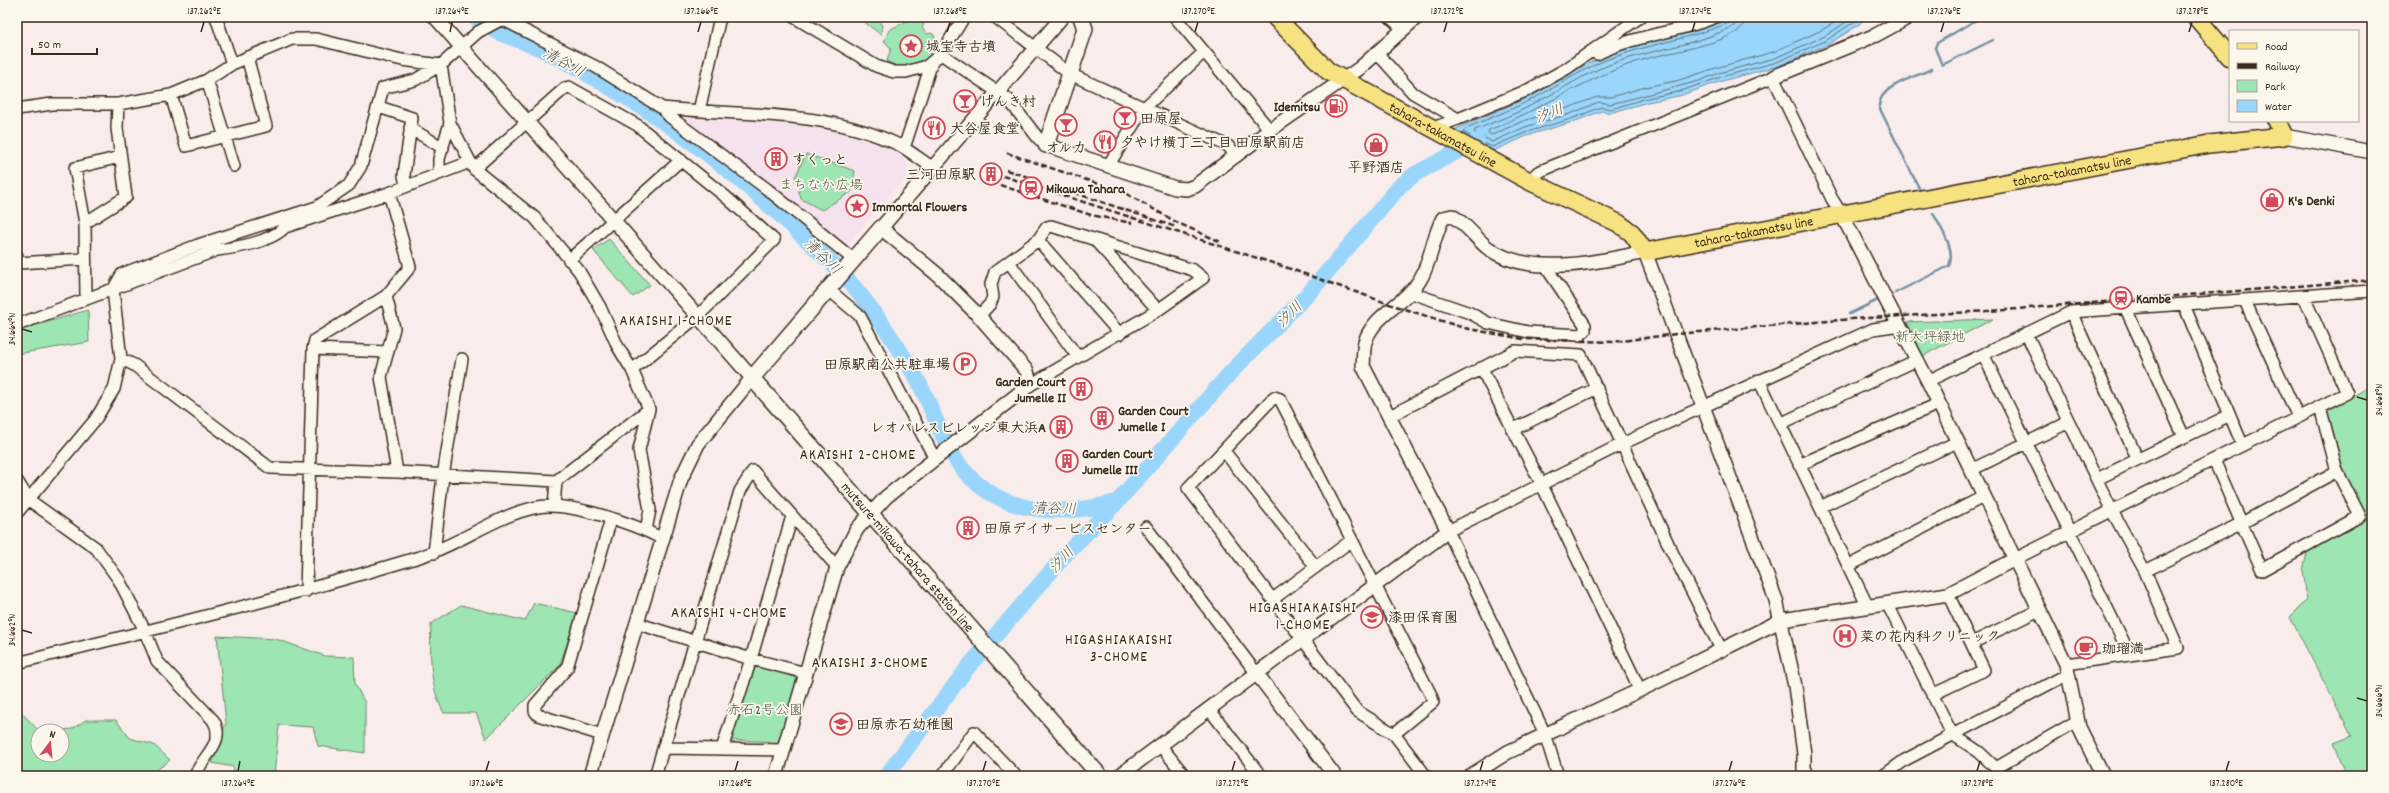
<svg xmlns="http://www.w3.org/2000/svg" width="2389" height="793" font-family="Dekko,'Klee One',sans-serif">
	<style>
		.built { fill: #f6e2ed }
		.green { fill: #9de5b3; stroke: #6c8868 }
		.water { fill: #9ad6fb; stroke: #7491a3 }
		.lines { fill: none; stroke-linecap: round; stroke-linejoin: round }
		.shore { stroke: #616f76; stroke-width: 1 }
		.stream { stroke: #7491a3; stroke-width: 2.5 }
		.river { stroke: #9ad6fb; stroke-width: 16 }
		.minor-casing { stroke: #3b2a1e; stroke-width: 14 }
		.tertiary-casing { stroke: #3b2a1e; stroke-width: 16 }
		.secondary-casing { stroke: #3b2a1e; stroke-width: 18 }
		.primary-casing { stroke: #3b2a1e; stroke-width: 20 }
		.minor { stroke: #fbf7ec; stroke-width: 11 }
		.tertiary { stroke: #fbf7ec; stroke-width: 13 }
		.secondary { stroke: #fbf7ec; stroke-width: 15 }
		.primary { stroke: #f7e281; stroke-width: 17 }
		.rail { stroke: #3b2a1e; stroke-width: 2.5; stroke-dasharray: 6 3; stroke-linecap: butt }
		.ticks { fill: none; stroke: #3b2a1e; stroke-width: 1.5 }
		.labels { text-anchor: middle; stroke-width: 3.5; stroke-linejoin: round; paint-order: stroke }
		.poi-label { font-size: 14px; font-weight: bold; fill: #3b2a1e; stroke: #fbf7ec; text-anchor: start }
		.street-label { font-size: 14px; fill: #3b2a1e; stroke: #fbf7ec }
		.park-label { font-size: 14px; fill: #545943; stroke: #fbf7ec }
		.water-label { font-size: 15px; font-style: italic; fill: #535555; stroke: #fbf7ec }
		.neighbourhood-label { font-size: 15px; letter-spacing: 1px; fill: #3b2a1e; stroke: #fbf7ec }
		.neatline { fill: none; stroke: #3b2a1e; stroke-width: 1.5 }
		.ticks-label { font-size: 10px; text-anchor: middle; fill: #3b2a1e }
	</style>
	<rect width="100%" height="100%" fill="#f9edec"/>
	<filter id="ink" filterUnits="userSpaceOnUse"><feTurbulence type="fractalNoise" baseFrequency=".025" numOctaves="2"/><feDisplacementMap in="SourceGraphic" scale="8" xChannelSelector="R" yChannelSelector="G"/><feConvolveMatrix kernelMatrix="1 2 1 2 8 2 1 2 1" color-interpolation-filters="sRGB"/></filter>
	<g filter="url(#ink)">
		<path class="built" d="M680,118L758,119L794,122L837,131L879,144L906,159L908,174L845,248Z"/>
		<path class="green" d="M858,17H880L879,20L882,26L881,35Z
			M913,18L924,24L922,28L927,34L932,33L935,37L932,45L936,52L928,63L901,69L887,61L891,48L884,41L889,30Z
			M806,154L855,171L851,192L822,210L801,199L795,177Z
			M609,239L650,285L633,297L593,250Z
			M88,310L89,342L17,354V331Z
			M1993,319L1923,356L1907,322Z
			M2372,385V776H2347L2334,743L2352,736L2290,617L2307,600L2303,570L2308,549L2364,519L2343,470L2328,411Z
			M534,603L577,613L560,665L486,739L476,713H444C429,687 430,653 431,624L461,605L525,621Z
			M217,636L276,639L325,656L354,657L355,684L365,703V753L318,746L313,727L279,725L274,776H235L233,767L212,763L226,723Z
			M753,664L801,678L780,742L729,740Z
			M20,711L39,731L38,755H62V731H53L72,729L86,720H116L130,738L154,745L170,760L149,776H17V712Z"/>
		<path class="water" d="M1733,17H1867L1857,26L1829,44L1778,66L1722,81L1679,96L1648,102L1610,113L1602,111L1573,122L1529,135L1491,152L1452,131C1478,118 1506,108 1532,95C1557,83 1579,66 1605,56C1647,40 1692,35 1733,17Z"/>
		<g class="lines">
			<path class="shore" d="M1734,17L1731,22C1691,39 1647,44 1606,60C1581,70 1560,85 1536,97C1514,109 1490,118 1466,128L1463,132L1492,147L1527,132L1571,119L1601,107L1611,109L1647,98L1678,92L1721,77L1777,62L1827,40L1861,17
				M1739,17L1734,26C1696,46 1650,49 1609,65C1584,74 1563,89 1539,101C1519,113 1496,121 1475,130L1474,132L1492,142L1525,127L1570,114L1599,102L1611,104L1699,81L1719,73L1775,58L1825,36L1854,17
				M1745,17C1744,22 1743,27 1739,30C1722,44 1671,52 1649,58C1592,74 1544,108 1489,130L1488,133L1492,135L1523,121L1568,108L1597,97H1611L1645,87L1676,81L1719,67L1773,52L1822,30L1843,17"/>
			<path class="stream" d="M1981,17L1937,43L1935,48L1942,65L1993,40
				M1919,188L1879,107C1878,86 1915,77 1932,69
				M1895,293L1949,266C1956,249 1941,229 1933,213
				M1849,314L1878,300"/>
			<path class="river" d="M475,17C494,35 524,40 547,52C570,63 592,77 614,90C679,128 738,176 793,227C808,242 825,256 840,271C869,302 895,341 917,379C932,406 940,437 958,463C996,515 1060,518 1116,502
				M886,776L969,666L1067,553L1118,501L1231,372L1310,292L1400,186L1415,174L1477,141"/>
			<g class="minor-casing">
				<path id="minor" d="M216,17L232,64
					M498,17L596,67L662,108L670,117L767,189L854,260
					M794,17L876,66L894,72H906L927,66L941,54L964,17
					M995,17L1070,74L1228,146L1237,156
					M1175,17L1270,130
					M1390,17L1404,30
					M1377,53L1413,93L1458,119L1528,90L1566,69L1640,17
					M941,54L1008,99L1038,138L1046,145
					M1597,54C1634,35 1677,33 1716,17
					M441,65L450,123L474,169L535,218L579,271L600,307L618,347L632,370L649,409L639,450L650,510L646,530
					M207,80L234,166
					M171,95L186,146L266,126L247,57
					M379,107L412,118L404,175L406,186
					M662,108C742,116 824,109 899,145C910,151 921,160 932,167
					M17,109L52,104H118L171,95L207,80L232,64L292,39H316L402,60L441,65
					M699,111L720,17
					M410,128L443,148
					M1433,128L1458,119
					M904,148L932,62
					M1108,166L1143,109L1204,52
					M474,169L565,88L569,87L637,125L726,197L774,240L698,316L632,370
					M439,173V159L450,123
					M1529,181L1538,172L1773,77L1832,199L1842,215
					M85,223L126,197L117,128L118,104
					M1094,239L1158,310
					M17,256L18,263L84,259
					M569,260L681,160
					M1009,262L1077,356
					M828,289L860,316L935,459
					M1409,292L1470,313L1488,323L1528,332L1580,335L1585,331V325L1546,267
					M386,296L394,328L381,377L397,472
					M86,299L85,223L75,168L120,157
					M2245,301L2298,417
					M2184,305L2242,444
					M2126,309L2184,437
					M2071,312L2137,458
					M979,316L990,304L993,297L991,284L995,272L1038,240L1120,334
					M17,325L217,250C236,248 271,242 285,227L389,193L470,162
					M2026,333L2112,511L2145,571L2178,648L2066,664
					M313,349L388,352
					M1984,356L2130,655
					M121,359L134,365L270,468L397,472L556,481L649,409
					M1481,368L1541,483L1640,690
					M1759,380L1867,605
					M1928,381L2071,312L2372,291
					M1027,387L1158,310L1203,278L1193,270L1051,226L1047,227L1038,240
					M1390,416L1515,351L1581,355L1671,550L1721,649
					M1780,424L1917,360
					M1512,430L1597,388
					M1224,451L1316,567
					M2214,460L2262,570L2360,516L2337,471L2320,407
					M1799,465L1938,404
					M1971,470L2069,422
					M2097,479L2230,415
					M17,481L29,500L96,548L119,580L145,631L157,661L213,720C227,742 202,756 195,776
					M554,506L556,481
					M1820,507L1957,442
					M17,513L95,420L114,389L121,359L113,290L122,274L198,245L317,207L349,185L361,166L383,88L415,80L441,65L478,32L506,17
					M1146,527L1257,674
					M434,553L443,476L462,359
					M2013,560L2347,393L2304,297
					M1848,566L1983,497
					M2145,571L2242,523L2337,471
					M306,591L313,349L315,340L386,296L410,267L389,193
					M1273,599L1352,540
					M1887,603L1952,734L1979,752L1996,768L2077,721
					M636,623L751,659L806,673
					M1972,643L2039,610
					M17,663C151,630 284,598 416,558C458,546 495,515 538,507C568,501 634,524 661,538
					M1932,695L1984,670L1948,594
					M1209,709L1261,776
					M1394,734L1357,711L1188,488L1274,397L1280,399L1431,695L1433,702L1394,734L1426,776
					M602,735L538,715L535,711V705L567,668L611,519
					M1160,745L1185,776
					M664,748L784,750
					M722,749L751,659L792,516
					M655,776L740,491L753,471L837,567
					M949,776L945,772L974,732L1016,776
					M1558,776L1545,734L1448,531L1624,443L1873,329L1900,325
					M1883,776L1905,760L2068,674"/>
			</g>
			<g class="tertiary-casing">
				<path id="tertiary" d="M435,17L752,378L698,444L681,479L590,776
					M1773,77L1876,35L1909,17
					M2284,136L2372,152
					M1046,145L1175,188L1187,189L1195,186L1270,130L1360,68L1417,17
					M1842,215L1928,381L2066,664L2079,727L2103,776
					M1257,674L1335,776
					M776,776L837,567L857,529L886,497L1027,387L1029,379L1027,371L979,316L938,275L881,228L1062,17
					M1119,776L1448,531L1363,366C1364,358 1363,349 1365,342C1374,313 1407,304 1421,278C1431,260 1433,237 1443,218L1452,216C1467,224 1475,238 1488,248C1529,278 1599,262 1645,252L1776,600L1795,686L1804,754V776
					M1470,776L1508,752L1640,690L1782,620L1948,594L2013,560"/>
			</g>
			<g class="secondary-casing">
				<g id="secondary">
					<path d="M1046,145L1085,29L1081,17"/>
					<path id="s1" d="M881,228L752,378L1100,776"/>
				</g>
			</g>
			<g class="primary-casing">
				<g id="primary">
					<path id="s2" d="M1275,17L1328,71L1529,181L1618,223L1632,233L1645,252L2209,144L2284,136L2277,121"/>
					<path d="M2196,17L2230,57"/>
				</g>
			</g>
			<use href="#minor" class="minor"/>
			<use href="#tertiary" class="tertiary"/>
			<use href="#secondary" class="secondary"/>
			<use href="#primary" class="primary"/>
			<path class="rail" d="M1007,153L1125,193L1178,223L1221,242
				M1006,170L1038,180
				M1003,176L1285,267L1395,306L1464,328L1523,339L1613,342L1676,334L1851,319L2005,310L2372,280
				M1000,185L1091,215L1132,223
				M1066,190L1176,227"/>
		</g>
	</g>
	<path class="ticks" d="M201,32L204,22M450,32L452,22M698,32L701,22M947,32L950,22M1195,32L1198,22M1444,32L1447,22M1692,32L1695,22M1941,32L1944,22M2189,32L2192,22M22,329L32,332M2357,397L2367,400M22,630L32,633M2357,698L2367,701M238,771L240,761M486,771L489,761M735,771L738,761M983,771L986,761M1232,771L1235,761M1480,771L1483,761M1729,771L1732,761M1977,771L1980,761M2226,771L2229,761"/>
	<defs>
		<g id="sight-ring" transform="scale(1.15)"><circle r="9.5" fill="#fbf7ec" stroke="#d1495b" stroke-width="1.5"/><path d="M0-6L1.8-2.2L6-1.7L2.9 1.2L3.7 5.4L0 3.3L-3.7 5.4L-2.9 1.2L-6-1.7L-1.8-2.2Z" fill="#d1495b"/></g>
		<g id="bar-ring" transform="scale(1.15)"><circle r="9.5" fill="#fbf7ec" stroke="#d1495b" stroke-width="1.5"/><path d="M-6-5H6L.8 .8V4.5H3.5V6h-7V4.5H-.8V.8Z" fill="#d1495b"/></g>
		<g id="fuel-ring" transform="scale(1.15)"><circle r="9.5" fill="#fbf7ec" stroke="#d1495b" stroke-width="1.5"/><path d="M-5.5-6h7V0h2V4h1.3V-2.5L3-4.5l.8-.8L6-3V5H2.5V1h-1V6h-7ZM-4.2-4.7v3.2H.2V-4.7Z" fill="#d1495b"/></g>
		<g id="restaurant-ring" transform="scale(1.15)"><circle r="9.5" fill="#fbf7ec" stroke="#d1495b" stroke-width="1.5"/><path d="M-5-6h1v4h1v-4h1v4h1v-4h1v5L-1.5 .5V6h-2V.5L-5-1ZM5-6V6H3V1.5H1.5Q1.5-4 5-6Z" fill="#d1495b"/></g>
		<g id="shop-ring" transform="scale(1.15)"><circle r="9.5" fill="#fbf7ec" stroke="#d1495b" stroke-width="1.5"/><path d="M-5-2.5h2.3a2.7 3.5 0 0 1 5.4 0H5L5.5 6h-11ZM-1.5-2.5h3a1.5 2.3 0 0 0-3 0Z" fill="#d1495b"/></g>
		<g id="building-ring" transform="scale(1.15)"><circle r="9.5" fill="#fbf7ec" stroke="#d1495b" stroke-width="1.5"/><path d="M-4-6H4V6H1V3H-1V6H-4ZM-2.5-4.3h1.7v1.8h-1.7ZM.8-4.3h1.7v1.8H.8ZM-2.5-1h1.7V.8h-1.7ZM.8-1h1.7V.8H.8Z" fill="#d1495b"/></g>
		<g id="station-ring" transform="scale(1.15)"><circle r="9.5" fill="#fbf7ec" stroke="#d1495b" stroke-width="1.5"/><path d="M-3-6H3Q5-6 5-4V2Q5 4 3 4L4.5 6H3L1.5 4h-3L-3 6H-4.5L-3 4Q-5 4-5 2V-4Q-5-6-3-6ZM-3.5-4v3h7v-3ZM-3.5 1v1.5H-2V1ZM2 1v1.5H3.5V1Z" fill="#d1495b"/></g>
		<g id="parking-ring" transform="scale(1.15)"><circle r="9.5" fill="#fbf7ec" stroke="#d1495b" stroke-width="1.5"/><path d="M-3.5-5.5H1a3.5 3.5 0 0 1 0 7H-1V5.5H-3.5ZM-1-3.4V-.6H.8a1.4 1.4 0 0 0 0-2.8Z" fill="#d1495b"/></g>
		<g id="school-ring" transform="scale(1.15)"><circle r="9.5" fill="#fbf7ec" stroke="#d1495b" stroke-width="1.5"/><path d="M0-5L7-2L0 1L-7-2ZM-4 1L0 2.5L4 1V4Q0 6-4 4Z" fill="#d1495b"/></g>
		<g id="hospital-ring" transform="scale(1.15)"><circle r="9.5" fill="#fbf7ec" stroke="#d1495b" stroke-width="1.5"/><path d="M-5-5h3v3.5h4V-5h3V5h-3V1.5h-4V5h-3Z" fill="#d1495b"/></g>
		<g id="cafe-ring" transform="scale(1.15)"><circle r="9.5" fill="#fbf7ec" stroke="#d1495b" stroke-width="1.5"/><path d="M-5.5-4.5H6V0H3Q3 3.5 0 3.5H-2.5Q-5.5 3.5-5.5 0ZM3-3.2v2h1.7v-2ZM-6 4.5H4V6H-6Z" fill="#d1495b"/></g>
	</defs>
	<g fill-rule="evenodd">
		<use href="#sight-ring" x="911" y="46"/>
		<use href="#bar-ring" x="965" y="101"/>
		<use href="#fuel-ring" x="1336" y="106"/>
		<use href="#bar-ring" x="1125" y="118"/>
		<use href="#bar-ring" x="1066" y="125"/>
		<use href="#restaurant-ring" x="934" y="128"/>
		<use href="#restaurant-ring" x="1105" y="142"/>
		<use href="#shop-ring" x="1376" y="145"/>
		<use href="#building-ring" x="776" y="159"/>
		<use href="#building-ring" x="991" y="174"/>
		<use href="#station-ring" x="1031" y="188"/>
		<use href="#shop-ring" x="2272" y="200"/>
		<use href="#sight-ring" x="857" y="206"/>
		<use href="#station-ring" x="2121" y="298"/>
		<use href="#parking-ring" x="965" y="364"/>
		<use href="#building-ring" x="1081" y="389"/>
		<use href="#building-ring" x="1102" y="418"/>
		<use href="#building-ring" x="1061" y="427"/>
		<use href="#building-ring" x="1067" y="461"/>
		<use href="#building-ring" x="968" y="528"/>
		<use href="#school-ring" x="1372" y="617"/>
		<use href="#hospital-ring" x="1845" y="636"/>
		<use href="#cafe-ring" x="2086" y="648"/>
		<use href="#school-ring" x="841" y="724"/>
	</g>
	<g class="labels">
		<g class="poi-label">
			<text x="926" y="51">城宝寺古墳</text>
			<text x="980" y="106">げんき村</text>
			<text x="1320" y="111" text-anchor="end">Idemitsu</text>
			<text x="1140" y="123">田原屋</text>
			<text x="950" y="133">大谷屋食堂</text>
			<text x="1120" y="147">夕やけ横丁三丁目 田原駅前店</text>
			<text x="1066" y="152" text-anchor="middle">オルカ</text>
			<text x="792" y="164">すくっと</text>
			<text x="1376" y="172" text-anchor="middle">平野酒店</text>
			<text x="976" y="179" text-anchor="end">三河田原駅</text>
			<text x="1046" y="193">Mikawa Tahara</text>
			<text x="2288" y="205">K's Denki</text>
			<text x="872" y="211">Immortal Flowers</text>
			<text x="2136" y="303">Kambe</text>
			<text x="950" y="369" text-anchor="end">田原駅南公共駐車場</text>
			<text x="1066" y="386" text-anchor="end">Garden Court<tspan x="1066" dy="16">Jumelle II</tspan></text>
			<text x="1118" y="415">Garden Court<tspan x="1118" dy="16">Jumelle I</tspan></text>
			<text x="1046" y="432" text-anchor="end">レオパレスビレッジ東大浜A</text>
			<text x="1082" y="458">Garden Court<tspan x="1082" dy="16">Jumelle III</tspan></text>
			<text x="984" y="533">田原デイサービスセンター</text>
			<text x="1388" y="622">漆田保育園</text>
			<text x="1860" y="641">菜の花内科クリニック</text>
			<text x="2102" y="653">珈瑠満</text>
			<text x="856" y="729">田原赤石幼稚園</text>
		</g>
		<g class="street-label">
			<text dy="5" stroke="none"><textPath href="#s2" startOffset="207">tahara-takamatsu line</textPath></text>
			<text dy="5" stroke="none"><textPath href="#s2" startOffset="878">tahara-takamatsu line</textPath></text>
			<text dy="5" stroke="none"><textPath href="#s2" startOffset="554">tahara-takamatsu line</textPath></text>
			<text dy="5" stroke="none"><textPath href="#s1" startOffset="435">mutsure-mikawa-tahara station line</textPath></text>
		</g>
		<g class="park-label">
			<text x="821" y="189">まちなか広場</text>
			<text x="1930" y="341">新大坪緑地</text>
			<text x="765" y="714">赤石2号公園</text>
		</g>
		<g class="water-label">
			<text transform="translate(564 62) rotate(29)" y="5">清谷川</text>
			<text transform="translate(1549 113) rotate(-22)" y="5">汐川</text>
			<text transform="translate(823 256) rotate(44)" y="5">清谷川</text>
			<text transform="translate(1289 314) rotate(-45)" y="5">汐川</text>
			<text transform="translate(1054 508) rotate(1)" y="5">清谷川</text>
			<text transform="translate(1061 560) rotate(-48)" y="5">汐川</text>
		</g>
		<g class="neighbourhood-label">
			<text x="676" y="325">AKAISHI 1-CHOME</text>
			<text x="858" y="459">AKAISHI 2-CHOME</text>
			<text x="1303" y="612">HIGASHIAKAISHI<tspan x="1303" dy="17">1-CHOME</tspan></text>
			<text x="729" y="617">AKAISHI 4-CHOME</text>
			<text x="1119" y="644">HIGASHIAKAISHI<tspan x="1119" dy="17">3-CHOME</tspan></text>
			<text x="870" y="667">AKAISHI 3-CHOME</text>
		</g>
	</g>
	<rect width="2389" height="793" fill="none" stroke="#fbf7ec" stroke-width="44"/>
	<rect x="2229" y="30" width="130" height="92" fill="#fbf7ec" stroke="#aea59a"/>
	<rect x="2237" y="43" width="20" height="6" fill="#f7e281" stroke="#aea59a"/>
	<text x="2265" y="50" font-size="12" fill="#3b2a1e">Road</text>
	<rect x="2237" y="63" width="20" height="6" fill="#3b2a1e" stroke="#aea59a"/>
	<text x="2265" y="70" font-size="12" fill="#3b2a1e">Railway</text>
	<rect x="2237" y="80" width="20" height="12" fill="#9de5b3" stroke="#aea59a"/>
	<text x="2265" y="90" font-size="12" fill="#3b2a1e">Park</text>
	<rect x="2237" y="100" width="20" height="12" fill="#9ad6fb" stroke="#aea59a"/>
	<text x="2265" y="110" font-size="12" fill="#3b2a1e">Water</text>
	<g transform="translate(50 743) rotate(16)"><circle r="19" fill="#fbf7ec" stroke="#aea59a"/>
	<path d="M0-3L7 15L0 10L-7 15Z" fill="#d1495b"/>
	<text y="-6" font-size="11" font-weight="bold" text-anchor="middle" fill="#3b2a1e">N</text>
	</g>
	<path d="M32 48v6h65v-6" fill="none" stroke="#3b2a1e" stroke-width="2"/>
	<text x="38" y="48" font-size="12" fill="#3b2a1e" stroke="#fbf7ec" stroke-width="3" paint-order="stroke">50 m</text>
	<rect x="22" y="22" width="2345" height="749" class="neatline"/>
	<g class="ticks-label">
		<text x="204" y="14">137.262°E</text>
		<text x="452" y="14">137.264°E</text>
		<text x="701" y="14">137.266°E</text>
		<text x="950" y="14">137.268°E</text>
		<text x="1198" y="14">137.270°E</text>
		<text x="1447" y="14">137.272°E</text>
		<text x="1695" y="14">137.274°E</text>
		<text x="1944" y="14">137.276°E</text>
		<text x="2192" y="14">137.278°E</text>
		<text transform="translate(11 329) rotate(-90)" y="4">34.664°N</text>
		<text transform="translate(2378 400) rotate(-90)" y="4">34.668°N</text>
		<text transform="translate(11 630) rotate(-90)" y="4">34.662°N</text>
		<text transform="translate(2378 701) rotate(-90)" y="4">34.666°N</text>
		<text x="238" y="786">137.264°E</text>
		<text x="486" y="786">137.266°E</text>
		<text x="735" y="786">137.268°E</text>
		<text x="983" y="786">137.270°E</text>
		<text x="1232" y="786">137.272°E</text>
		<text x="1480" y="786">137.274°E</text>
		<text x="1729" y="786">137.276°E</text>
		<text x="1977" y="786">137.278°E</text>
		<text x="2226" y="786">137.280°E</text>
	</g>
</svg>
